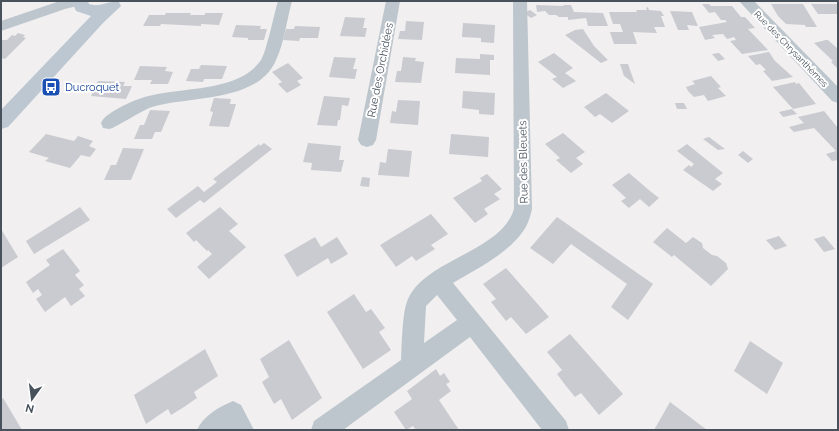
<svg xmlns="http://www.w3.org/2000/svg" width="839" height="431" font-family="Raleway,sans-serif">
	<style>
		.building { fill: #c9cbd1 }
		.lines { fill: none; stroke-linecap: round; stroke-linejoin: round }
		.street { fill: #bdc6cd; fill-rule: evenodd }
		.secondary { fill: #bdc7d2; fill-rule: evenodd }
		.labels { text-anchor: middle; stroke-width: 4; stroke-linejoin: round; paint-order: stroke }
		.far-street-label { font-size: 9px; fill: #47525c; stroke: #fff }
		.street-label { font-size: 11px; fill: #47525c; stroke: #fff }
		.transit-label { font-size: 11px; fill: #164399; stroke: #fff; text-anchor: start }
	</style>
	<rect width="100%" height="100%" fill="#f1efef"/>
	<path class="building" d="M702,4H709L711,6H732L741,17H745L755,28L748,29L768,50L742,54L730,41L736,40L734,37L727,39L723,34L712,35L715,38L705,40L699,27L727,22L725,20H721L715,12L709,13Z
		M771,4H803L817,27H806L805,25L786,24L778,16Z
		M811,4H838V14H818Z
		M536,5L564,6L563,5H571L574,12L603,13L608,26H588L586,18L568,20V17H559L556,15H549L545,11L537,12Z
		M648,7L649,10L661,11L664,16H661L665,27H654L657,33L633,32L637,44H614L610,32H623L620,24H613L609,12H637L636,10H647L646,8Z
		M530,10L537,15L531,18L524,13Z
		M670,11L692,12L698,26L687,25L689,30H678Z
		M166,13H191L190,15H205V13H223L219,25L201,24V26L161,24L160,26H143L149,15H165Z
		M345,17L365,18L363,28H367L365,37L340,36Z
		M406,21L424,22L422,40L398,39L400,31H405Z
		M463,23L495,25L494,43L481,42V38L462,37Z
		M236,25L261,26L260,29H267L264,40H248V38L232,37Z
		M295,26L320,27L318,38H300L299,41L283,40L286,29H294Z
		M583,29L594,46L608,60L601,63L565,35L575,30Z
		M18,33L25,35L23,37L26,38L5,59L1,58V40H7L12,35L15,36Z
		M826,40H828L838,49V69L831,62L833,61L814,43Z
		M769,52L775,61L793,77L772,81L763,71L766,70L760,64L756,65L748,56Z
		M554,53L573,68L565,73L576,81L563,88L552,79L557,77L538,62Z
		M719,53L725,59L718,61L712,54Z
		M480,54L494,55V60H490V75L455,73L456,58L480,59Z
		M334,57L356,58L353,69H357L355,79L329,77Z
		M403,57L416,58L415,61L424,62L421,83L395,82L397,71H401Z
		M288,63L303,78L297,81L301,85L287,93L278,84L282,82L272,72Z
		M620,64H628L635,84L624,76Z
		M201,65L227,66L222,79H204L203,82L186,81L191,69H199Z
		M140,66L167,67L165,71L173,72L168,84H150L152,80H134Z
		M711,76L721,87L718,88L726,96L708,101L704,95L694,97L688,91L686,87L695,84L692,81Z
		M98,81L125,82L123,86H132L126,99L91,96Z
		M795,82L796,84L799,83L816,104L793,109L773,87Z
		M463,91L495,93L494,115L479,114V110L462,108Z
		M606,93L629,111L612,123L600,114L595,117L584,107Z
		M324,96L350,98L348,106L342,105L340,120H338L337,126L317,125Z
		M214,98L231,99L230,104H236L229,127L209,126L213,112L210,111Z
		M398,100L420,101L418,125L390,123L392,111L396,112Z
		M675,103H684L687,109H677Z
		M792,109L797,114L783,117L779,112Z
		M150,110L170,111L161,132H155L152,139H134L140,125H144Z
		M824,111L838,128V160L832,161L826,154L836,151L814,128L794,132L789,127L804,123L798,117Z
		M563,133L585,152L576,158L583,164L571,173L556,160L560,158L545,144Z
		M46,134L74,141L78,136L93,141L89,146L96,149L90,157L81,155L70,168L45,161L49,158L29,152Z
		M451,134L489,137L488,157L449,154Z
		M709,137L725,149L718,150L703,139Z
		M264,143L272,149L204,203L200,200L176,218L167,209L198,186L204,192L217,182L213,179L259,144L260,146Z
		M308,143L341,146L339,160H344L341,172L311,170L312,163L303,162Z
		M687,144L723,173L715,179L722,184L713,191L683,170L689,165L691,167L694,164L677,151Z
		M123,148L144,149L131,180H104L111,165H116Z
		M388,149L412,151L409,177L378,175L380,162L386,163Z
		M743,151L753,159L748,163L738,155Z
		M629,173L650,191L659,198L649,207L640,199L629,208L621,201L626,198L612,185Z
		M487,174L502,189L494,194L500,199L484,209L488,214L475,223L453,198L482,181L480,178Z
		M362,177L370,178L369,187L360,186Z
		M80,207L90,220L34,254L26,241Z
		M220,207L238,224L229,231L246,247L209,279L197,267L212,254L208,250L207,251L196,240L194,242L186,233Z
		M431,214L448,234L431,245L435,249L416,261L412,256L396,267L380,245Z
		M557,217L653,284L628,320L611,307L627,284L571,244L553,264L530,248Z
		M667,228L686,243L693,237L702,243L703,248L712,255L717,256L726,263L728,269L711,286L674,255L672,257L653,242Z
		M1,229L18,257L1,268Z
		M779,236L787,246L775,250L766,240Z
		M824,236L835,249L824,252L814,239Z
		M315,237L321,247L337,237L348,254L331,264L328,258L297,277L284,255Z
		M63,249L80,271L75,275L84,285L79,289L85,296L71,306L65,297L45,312L36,299L42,295L38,289L33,293L26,282L50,265L46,260Z
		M506,268L549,317L526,334L511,317L506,321L491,302L496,299L483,284Z
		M354,294L366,312L371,309L385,328L379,332L391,350L363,369L327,312Z
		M570,334L623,394L599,415L581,393L575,397L566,386L557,374L562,370L547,352Z
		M289,340L322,398L292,420L281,399L274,404L262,382L269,377L260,359Z
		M750,341L783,363L767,394L734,371Z
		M205,349L218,376L194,392L197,398L184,407L171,415L168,409L146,424L134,395Z
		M436,369L440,376L444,373L450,382L446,384L451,391L439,400L459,430H416L413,426L406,430L394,412L412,399L407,391Z
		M3,398L22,430H1V400Z
		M670,402L707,430H654Z"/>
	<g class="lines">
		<path class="street" d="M60,1H87L85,4L65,9L1,31V21Z
			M278,1H292C287,19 284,44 276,60C258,103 189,96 152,107C142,110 114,129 109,129C107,129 105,128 103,128L101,123C104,116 112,112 119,108C130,102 142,97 153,95C187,87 240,91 261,60C267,50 274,14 278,1Z
			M386,1H400L376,140L373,145L367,147L361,145L358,140Z
			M513,1H527L532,209C530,218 527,227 521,234C504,256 476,269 453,283L566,421L569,430H542L470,337L343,430H311L314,421L401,360C402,344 402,312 408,299C426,259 501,252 514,209ZM437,295L457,320L424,343L426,306Z
			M739,1H754L838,87V103L832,101Z
			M233,401L241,405L254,430H197C203,416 219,407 233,401Z"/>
		<path class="secondary" d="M72,1H88L89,4C100,8 108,0 119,2L121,6L103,23L8,127L1,129V110L91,16L76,11Z"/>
	</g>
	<defs>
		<g id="bus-square" transform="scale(1)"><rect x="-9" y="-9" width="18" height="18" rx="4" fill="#1a4fb4" stroke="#fff"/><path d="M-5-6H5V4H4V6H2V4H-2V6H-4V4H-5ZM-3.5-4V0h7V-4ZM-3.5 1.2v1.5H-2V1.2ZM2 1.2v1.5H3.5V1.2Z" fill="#fff"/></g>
	</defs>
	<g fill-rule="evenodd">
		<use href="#bus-square" x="51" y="87"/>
	</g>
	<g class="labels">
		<g class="far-street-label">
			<text transform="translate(791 49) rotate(46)" y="3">Rue des Chrysanthèmes</text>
		</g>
		<g class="street-label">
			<text transform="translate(380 70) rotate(-79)" y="4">Rue des Orchidées</text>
			<text transform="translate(523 162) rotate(-91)" y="4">Rue des Bleuets</text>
		</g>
		<g class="transit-label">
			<text x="65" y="91">Ducroquet</text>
		</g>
	</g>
	<rect width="839" height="431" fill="none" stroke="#47525c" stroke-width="4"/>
	<g transform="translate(32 399) rotate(194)" stroke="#ffffff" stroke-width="3" paint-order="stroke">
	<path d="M0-3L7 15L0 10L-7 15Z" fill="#47525c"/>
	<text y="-6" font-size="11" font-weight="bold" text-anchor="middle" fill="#47525c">N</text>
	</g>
</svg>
